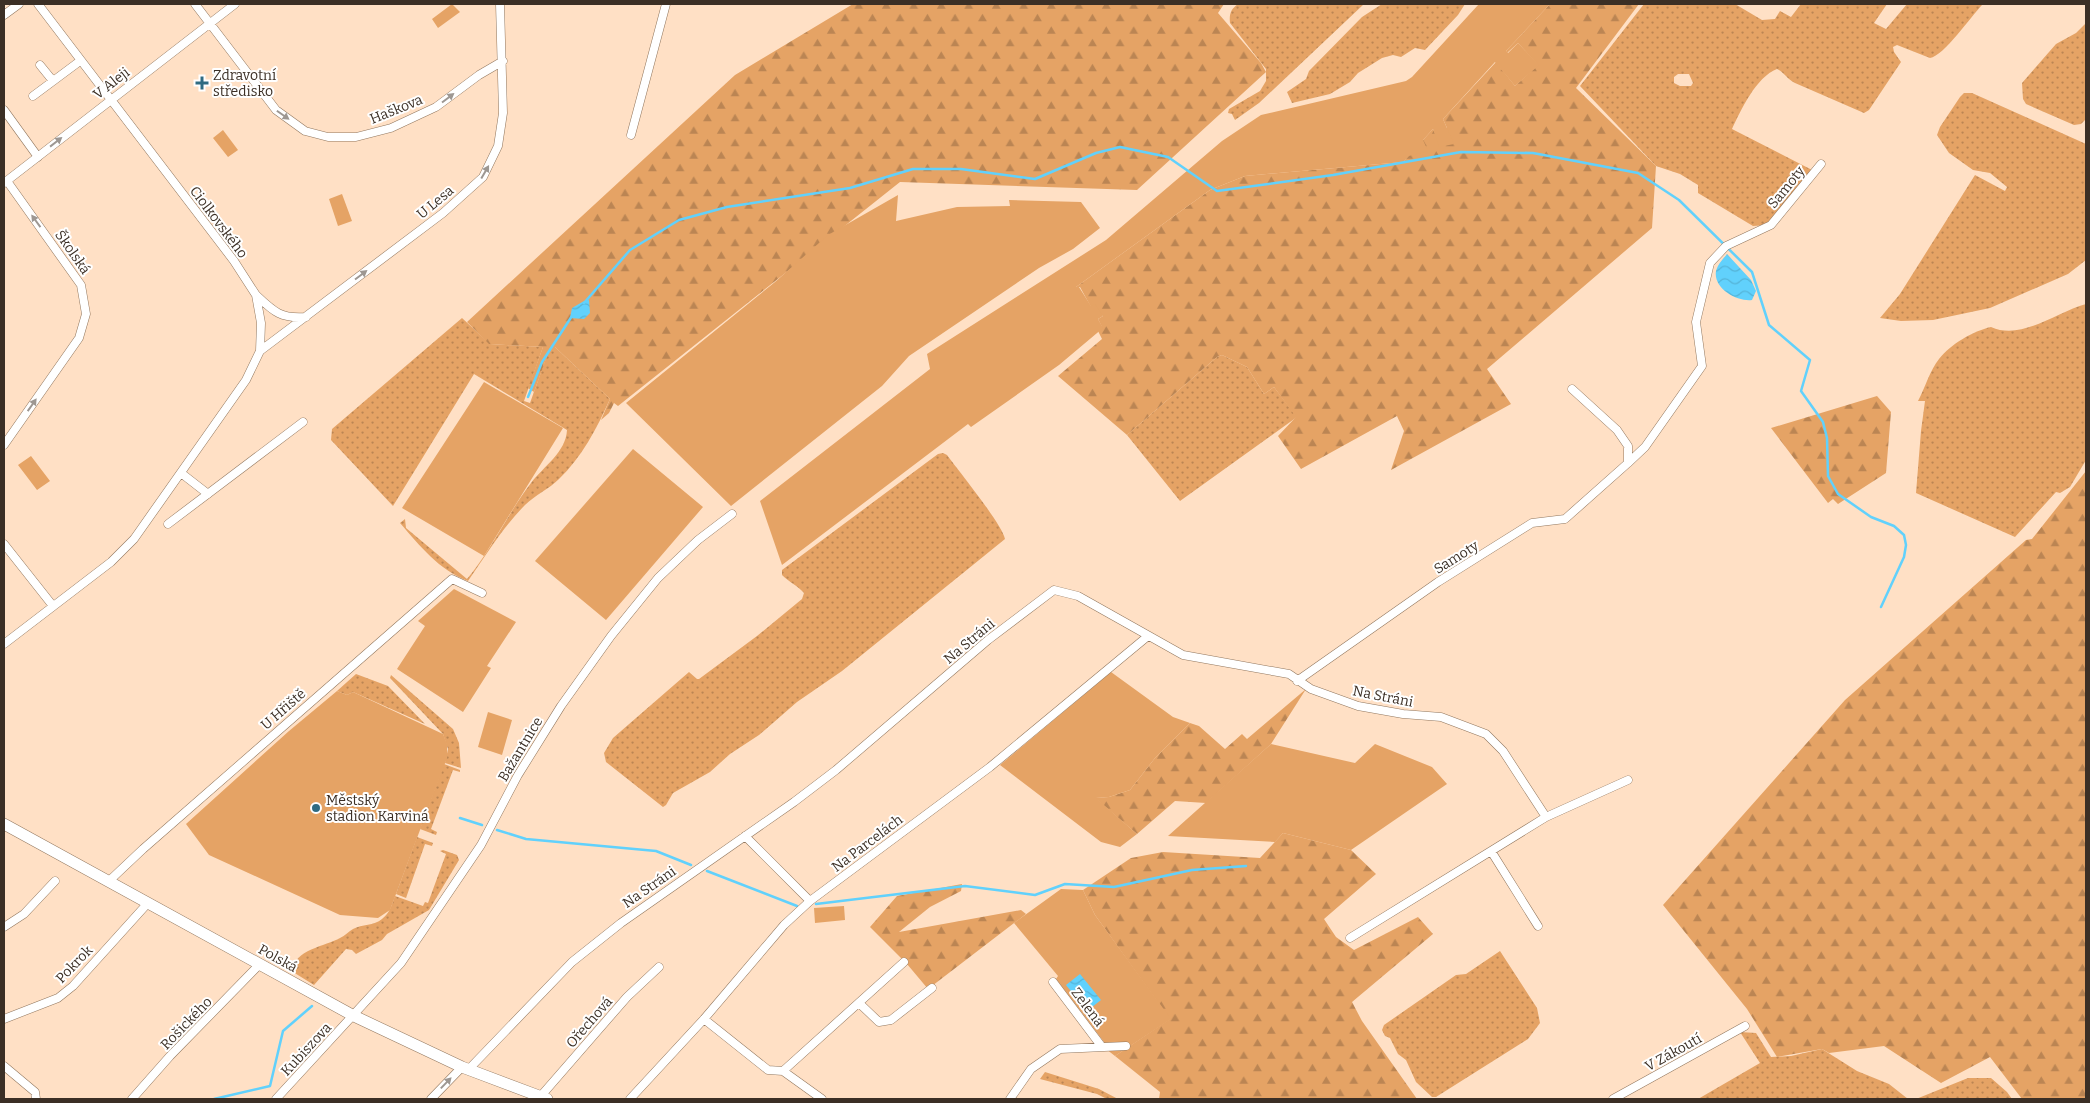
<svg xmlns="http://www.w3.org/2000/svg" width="2090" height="1103" font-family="Bitter,serif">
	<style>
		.grass { fill: url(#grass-dots); fill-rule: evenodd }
		.forest { fill: url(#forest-firs) }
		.garden { fill: #e5a365 }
		.water { fill: url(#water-waves) }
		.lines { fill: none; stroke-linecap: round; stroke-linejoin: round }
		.stream { stroke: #61d1fc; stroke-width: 2.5 }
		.street-casing { stroke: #92775e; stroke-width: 9 }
		.secondary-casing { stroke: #92775e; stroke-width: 12 }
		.street { stroke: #fff; stroke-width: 8 }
		.secondary { stroke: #fff; stroke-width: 11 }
		.oneway { fill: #9d9792 }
		.poi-dot { fill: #2f6b82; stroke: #fff; stroke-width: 2 }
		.labels { text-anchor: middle; stroke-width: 4; stroke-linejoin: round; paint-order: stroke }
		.poi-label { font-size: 14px; fill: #3b2f25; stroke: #fff; text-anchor: start }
		.street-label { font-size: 14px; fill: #3b2f25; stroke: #fff }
	</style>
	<defs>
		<pattern id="grass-dots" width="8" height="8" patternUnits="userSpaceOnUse" patternTransform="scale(1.25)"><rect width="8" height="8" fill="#e5a365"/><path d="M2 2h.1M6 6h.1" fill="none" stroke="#bb8553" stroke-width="1.8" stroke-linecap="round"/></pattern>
		<pattern id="forest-firs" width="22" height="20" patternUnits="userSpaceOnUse" patternTransform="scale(1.25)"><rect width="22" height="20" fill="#e5a365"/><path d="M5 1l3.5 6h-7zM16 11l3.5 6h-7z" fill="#bb8553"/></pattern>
		<pattern id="water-waves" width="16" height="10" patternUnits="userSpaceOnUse" patternTransform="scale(1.25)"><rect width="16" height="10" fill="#61d1fc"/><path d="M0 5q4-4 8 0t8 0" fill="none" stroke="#55b4d8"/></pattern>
	</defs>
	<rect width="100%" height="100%" fill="#ffe0c5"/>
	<path class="grass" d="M1238,4H1364L1259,103L1235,120L1232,114L1228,113L1229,109L1260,91L1266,81V69L1230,23C1229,14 1231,9 1238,4Z
		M1382,4H1465L1458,15L1425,50L1415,48L1401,57L1393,55L1382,58L1358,73L1350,82L1330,94L1292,103L1287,92L1306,79L1309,71L1362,17Z
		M1644,4H1735L1762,20L1775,19L1780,11L1791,17L1801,4H1887L1874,23L1886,29L1907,4H1983C1971,16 1944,56 1930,58L1897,45L1893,47L1894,52L1901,62L1869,110L1864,113L1795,83C1787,79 1784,72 1777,69C1756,77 1741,110 1732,129L1814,171L1768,225L1753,226L1698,193V185L1680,174L1656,166L1580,86ZM1678,74H1689L1693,83L1691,86H1680L1674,83V77Z
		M2086,23V119L2081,124L2074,125L2026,104L2023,99L2022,83L2056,44L2076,33Z
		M1964,93H1972L2086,144V260L2068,274L1990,308L1933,320L1901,321L1880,318L1900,294L1975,175L2005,191L2007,187L1990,173L1973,170L1949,153L1937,135L1940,127L1960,97Z
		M2086,304V460L2070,487L2060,493L2056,492L2015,537L1916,493L1921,431L1925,401H1918C1925,388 1930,370 1939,359C1951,344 1973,331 1991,327C2022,341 2056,312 2086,304Z
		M462,318L490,344L543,347L524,401L530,403L550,347H555L610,399C597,428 582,457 559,479C549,489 535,495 525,505C503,527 486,555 468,581C439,570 420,546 400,523L405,519L406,528L467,579C492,549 508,513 531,483C544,466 566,452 567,430L474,374L393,506L331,440L332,429Z
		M1222,355L1247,367L1264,394L1274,387L1297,417L1180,501L1127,435L1217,357Z
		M943,453L947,455C958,470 1002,524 1005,539L842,671L797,702L759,735L730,754L710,772L673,793L666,805L663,807L606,762L604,753L613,738L689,672L697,679H699L757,636L802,599L804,593C798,586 789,582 782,575V570L938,454Z
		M356,674L388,686L425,724L353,692L347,695L337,691Z
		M391,675L453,729L459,743L461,768L445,763L448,749L443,734L390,678Z
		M444,764L460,770V772L453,770L431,829L437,832L436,835L420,829Z
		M417,837L433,843L432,846L425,844L406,898L396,894Z
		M443,850L457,855L459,860L429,910L387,934L382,940L356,954L352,950L346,949L314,985L293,972C292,950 326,946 340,938C345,936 349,931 353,929C362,924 374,926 382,919C390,913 392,904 395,896L423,906L425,902L428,903L446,854L440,851Z
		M1500,951L1537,1008L1540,1023L1528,1039L1436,1097H1432L1416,1082L1406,1060L1398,1054L1390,1038L1385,1036L1382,1030L1384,1025L1456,975L1466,974Z
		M1740,1032L1756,1033L1771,1057L1791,1056L1822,1049L1857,1071L1889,1084L1908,1099H1698L1760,1063Z
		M1045,1072L1099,1089L1118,1099H1107L1097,1094L1040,1079Z
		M1968,1078H1991L2007,1092L2012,1099H1916Z"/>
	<path class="forest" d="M853,4H1224L1218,13L1261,63L1266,72L1137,190L900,182L618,406L614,403L609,413L601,420L610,399L555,347L550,348L534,392L528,388L543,347L489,344L467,322L735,75Z
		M1550,4H1639L1576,88L1656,166L1652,228L1487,369L1511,404L1391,470L1404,431L1397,416L1301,469L1278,436L1296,417L1274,387L1264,394L1247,367L1222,355L1217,357L1127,435L1058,376L1102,339L1098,331L1102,327L1098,319L1103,316L1091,307L1080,287H1076L1210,190L1245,176L1403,162L1433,129L1436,135L1447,128L1443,119L1496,62L1515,86L1538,65L1518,43L1507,53L1506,51Z
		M1877,396L1891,412L1886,473L1838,504L1833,499L1828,503L1771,428Z
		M2086,471V1099H2022L1990,1057L1941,1083L1884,1046L1829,1053L1822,1049L1777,1057L1747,1009L1663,905L1845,700L2026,540L2032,539Z
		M1306,689L1271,744L1206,803L1175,801L1137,834L1095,798L1109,797L1130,790L1155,758L1190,723L1199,726L1225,749L1242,734L1247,739Z
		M1283,833L1351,850L1376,874L1324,919L1336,937L1354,950L1418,917L1433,934L1352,1002L1362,1021L1417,1099H1159L1160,1092L1115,1056L1170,1019L1095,915L1083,890L1131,858L1163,852L1260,858Z
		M962,884L961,891L930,907L899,932L1021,910L1026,914L928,989L907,964L870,927L897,896Z"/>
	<path class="garden" d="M452,4L460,12L438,28L432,19Z
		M1479,4H1550L1506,51L1508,53L1518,43L1539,65L1515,86L1495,62L1443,119L1454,144L1439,147L1433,129L1423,140L1428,151L1409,156L1403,162L1245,176L1210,190L1076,287H1079L1091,306L1095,304L1103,316L1098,319L1103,328L1059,365L971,427L968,424L782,565L760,501L930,369L927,354L1106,240L1222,141L1261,115L1406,81L1412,77Z
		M223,130L238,150L228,157L213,138Z
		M342,194L352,221L338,226L329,199Z
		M898,195L896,221L957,207L1010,206L1009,200L1081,202L1100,228L1073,249L1039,268L909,356L882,386L731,506L626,403L775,282L828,235Z
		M484,382L563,428L484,556L402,508Z
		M633,449L703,507L606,620L535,561Z
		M31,456L50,481L37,490L18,465Z
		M454,589L516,622L487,666L491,668L463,712L397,669L425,626L418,621Z
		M1111,672L1173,717L1190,723L1155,758L1130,790L1109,797L1096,798L1137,834L1120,847L1101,842L1000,765Z
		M337,691L347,695L353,692L443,734L447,744V758L390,910L378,918L340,915L209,855L186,824L289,731Z
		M488,712L512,720L502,755L478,747Z
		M1271,744L1355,763L1375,744L1432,767L1447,784L1351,850L1283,833L1275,842L1168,836Z
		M1061,889L1083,890L1095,915L1171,1019L1115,1056L1106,1049L1104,1042L1056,979L1058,976L1014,923Z
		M844,906L845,920L815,923L814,908Z"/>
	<path class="water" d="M1727,254L1751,280L1756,291L1752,300C1738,302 1713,289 1716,271C1718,264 1723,259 1727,254Z
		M589,300L590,313L584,319L570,318L572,308L584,301Z
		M1080,974L1101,1000L1087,1011L1066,985Z"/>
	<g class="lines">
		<path class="stream" d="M584,303L630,250L679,220L727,207L850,188L913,169H961L1035,179L1096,153L1120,147L1168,157L1217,191L1333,175L1461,152L1533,153L1638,173L1679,200L1752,272L1769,325L1810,360L1801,391L1823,422L1827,438L1828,476L1838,494L1871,517L1894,526L1904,535L1906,545L1904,557L1881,607
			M528,397L542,362L572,316
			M460,818L482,825
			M497,830L526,839L656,851L691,865
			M707,871L797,906
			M816,904L965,886L1035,895L1065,884L1114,887L1192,870L1246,866
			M214,1099L270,1086L283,1031L312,1006"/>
		<g class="street-casing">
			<path id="street" d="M195,4L276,110L305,131L328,137H356L391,128L436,107L479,75L503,61
				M4,15L19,4
				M40,65L53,81
				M33,96L80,61
				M4,110L38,157
				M631,135L666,4
				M4,183L235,4
				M256,295C274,312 281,319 306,317
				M260,351L443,213L483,177L498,146L503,113L500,4
				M4,445L79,338L86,314L81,285L7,181
				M1628,463L1645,447L1702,366L1696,322L1710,263L1726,246L1771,225L1821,164
				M181,473L208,494
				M168,524L303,422
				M4,544L53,606
				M4,644L111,562L134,539L246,380L260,351L261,323L256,295L234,261L38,4
				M1297,681L1438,582L1532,523L1565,519L1628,463V446L1617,430L1572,389
				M745,836L810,901
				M1491,851L1538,926
				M108,882L143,849L452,579L482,593
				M4,927L24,914L55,881
				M1350,938L1546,817L1628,780
				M1053,982L1102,1047
				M859,1003L879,1022L891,1020L932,988
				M4,1019L58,998L73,986L147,904
				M704,1019L768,1070L783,1071L904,962
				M4,1066L35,1092L36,1099
				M468,1070L572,962L621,923L794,802L836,770L988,640L1054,590L1078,596L1183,655L1289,674L1311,689L1358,706L1403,714L1441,717L1486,734L1503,751L1546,817
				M783,1071L822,1099
				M540,1097L627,997L659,967
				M132,1099L170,1056L259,965
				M276,1099L401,963L481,845L518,775L561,706L611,636L658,578L698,540L732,514
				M431,1099L462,1067
				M630,1099L704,1019L784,925L810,901L990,767L1148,636
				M1010,1099L1031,1069L1060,1049L1126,1046
				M1613,1099L1745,1026"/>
		</g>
		<g class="secondary-casing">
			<path id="secondary" d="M4,824L354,1016L462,1067L547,1099"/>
		</g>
		<use href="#street" class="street"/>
		<use href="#secondary" class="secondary"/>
	</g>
	<defs><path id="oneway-solid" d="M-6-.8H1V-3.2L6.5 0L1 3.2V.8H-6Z" transform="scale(1.25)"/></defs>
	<g class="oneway">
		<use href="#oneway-solid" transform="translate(448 98) rotate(-37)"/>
		<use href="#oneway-solid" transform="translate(283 115) rotate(35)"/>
		<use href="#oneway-solid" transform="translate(56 142) rotate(-38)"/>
		<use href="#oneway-solid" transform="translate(485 172) rotate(-60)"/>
		<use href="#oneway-solid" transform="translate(36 221) rotate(-126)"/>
		<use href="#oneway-solid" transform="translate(361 275) rotate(-37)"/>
		<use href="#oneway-solid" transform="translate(32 405) rotate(-55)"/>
		<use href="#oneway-solid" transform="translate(446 1083) rotate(-46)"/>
	</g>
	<g class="poi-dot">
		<path d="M199.5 75.5h5v5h5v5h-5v5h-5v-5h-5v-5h5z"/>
		<circle cx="316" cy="808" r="5"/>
	</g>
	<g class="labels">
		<g class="poi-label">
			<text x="213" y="80">Zdravotní<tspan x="213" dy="16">středisko</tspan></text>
			<text x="326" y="805">Městský<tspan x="326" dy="16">stadion Karviná</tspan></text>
		</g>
		<g class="street-label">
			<text transform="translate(111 83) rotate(-38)" y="5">V Aleji</text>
			<text transform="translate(396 109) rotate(-22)" y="5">Haškova</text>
			<text transform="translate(1786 187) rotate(-51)" y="5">Samoty</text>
			<text transform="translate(435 202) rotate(-40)" y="5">U Lesa</text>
			<text transform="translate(219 222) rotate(53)" y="5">Ciolkovského</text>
			<text transform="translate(73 252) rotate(55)" y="5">Školská</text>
			<text transform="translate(1456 557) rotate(-32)" y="5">Samoty</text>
			<text transform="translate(969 641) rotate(-40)" y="5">Na Stráni</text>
			<text transform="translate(1383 696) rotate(11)" y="5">Na Stráni</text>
			<text transform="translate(283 709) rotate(-41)" y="5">U Hřiště</text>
			<text transform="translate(520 749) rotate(-59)" y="5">Bažantnice</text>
			<text transform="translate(867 843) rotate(-37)" y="5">Na Parcelách</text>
			<text transform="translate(649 887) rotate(-35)" y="5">Na Stráni</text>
			<text transform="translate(278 958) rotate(29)" y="5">Polská</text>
			<text transform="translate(74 964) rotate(-46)" y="5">Pokrok</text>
			<text transform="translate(1088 1007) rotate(53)" y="5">Zelená</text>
			<text transform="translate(589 1022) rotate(-49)" y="5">Ořechová</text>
			<text transform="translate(186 1023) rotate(-46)" y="5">Rošického</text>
			<text transform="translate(306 1049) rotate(-47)" y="5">Kubiszova</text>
			<text transform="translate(1673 1052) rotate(-29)" y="5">V Zákoutí</text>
		</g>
	</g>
	<rect width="2090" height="1103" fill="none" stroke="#3b2f25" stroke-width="10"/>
</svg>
